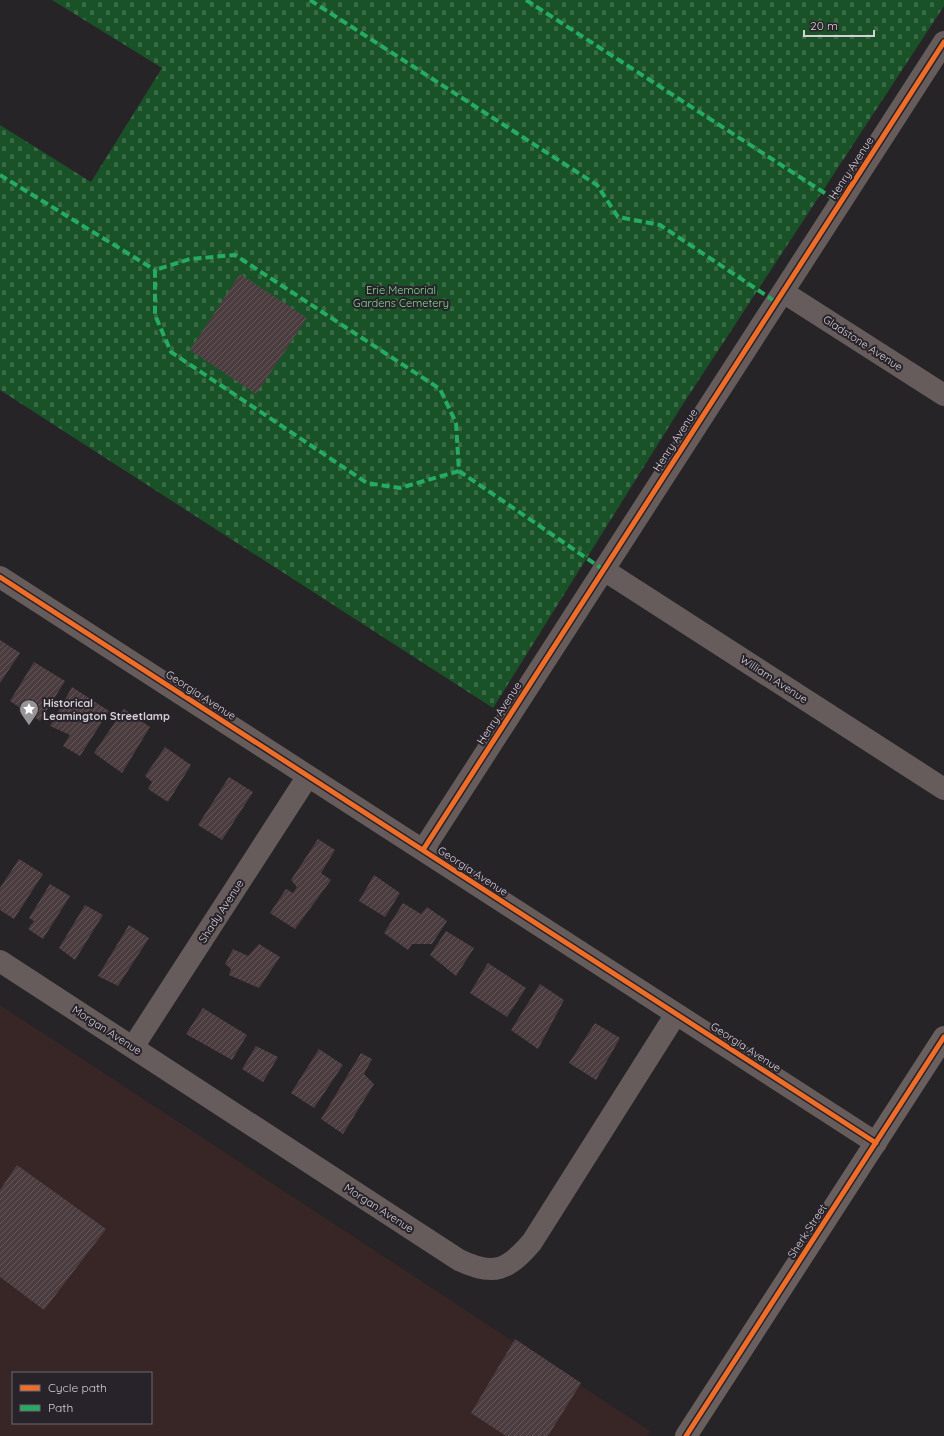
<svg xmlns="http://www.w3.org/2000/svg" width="944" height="1436" font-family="Quicksand,sans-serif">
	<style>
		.industrial { fill: #372625; fill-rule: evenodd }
		.cemetery { fill: url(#cemetery-stones) }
		.building { fill: url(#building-hatch) }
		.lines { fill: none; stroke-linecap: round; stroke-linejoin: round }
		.street { stroke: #665c5b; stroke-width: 22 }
		.secondary { stroke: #685f5e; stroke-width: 22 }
		.quiet { stroke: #26ab63; stroke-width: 4; stroke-dasharray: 8 4; stroke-linecap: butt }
		.cycleway-casing { stroke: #28222a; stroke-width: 8 }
		.cycleway { stroke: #ee6e29; stroke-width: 5 }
		.labels { text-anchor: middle; stroke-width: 4; stroke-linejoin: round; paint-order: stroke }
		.street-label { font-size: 11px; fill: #d4d0d5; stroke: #28222a }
		.park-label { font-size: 11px; fill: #82db91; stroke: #28222a }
		.poi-label { font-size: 11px; font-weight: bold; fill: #d4d0d5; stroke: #28222a; text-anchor: start }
	</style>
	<defs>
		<pattern id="cemetery-stones" width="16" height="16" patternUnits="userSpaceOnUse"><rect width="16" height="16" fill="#1a5228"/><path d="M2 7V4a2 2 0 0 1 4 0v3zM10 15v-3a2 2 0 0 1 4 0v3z" fill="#3a6a46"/></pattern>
		<pattern id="building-hatch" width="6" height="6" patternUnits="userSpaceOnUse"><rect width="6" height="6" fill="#4b3c3f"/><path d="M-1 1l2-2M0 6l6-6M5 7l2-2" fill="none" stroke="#64575a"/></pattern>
	</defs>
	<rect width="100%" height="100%" fill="#272428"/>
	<path class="industrial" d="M0,1005L650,1431L647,1436H0ZM13,1373H151V1423H13Z"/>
	<path class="cemetery" d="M52,0H944V6L683,404L493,708L0,390V125L91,182L162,68Z"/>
	<path class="building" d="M240,274L307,318L256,394L190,350Z
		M0,640L20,653L0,683Z
		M34,662L65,681L40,721L10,701Z
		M72,687L109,711L80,756L63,746L70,735L50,726Z
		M124,709L150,727L122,773L94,753Z
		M165,747L191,765L168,802L148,789L152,782L145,776Z
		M229,777L253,792L222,840L198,825Z
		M318,839L335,850L321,873L331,880L295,929L270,913L286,889L293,893L297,887L291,880Z
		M19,859L43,874L14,919L0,910V888Z
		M374,875L400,893L385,917L359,901Z
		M50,884L70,896L43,939L28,929L34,921L29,918Z
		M403,903L421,914L427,907L447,921L432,944H412L408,950L384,933Z
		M85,905L103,915L75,960L59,948Z
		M129,925L149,938L118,986L98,976Z
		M446,931L474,948L456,976L430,955Z
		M259,944L280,957L259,988L229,975L231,969L225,964L233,949L248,956Z
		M488,963L526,988L507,1017L470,993Z
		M540,984L564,1000L538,1049L511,1030Z
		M203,1008L247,1035L232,1060L186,1034Z
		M595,1023L620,1038L596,1080L569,1063Z
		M256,1046L278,1057L263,1082L242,1069Z
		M319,1049L343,1065L314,1108L291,1093Z
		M361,1053L372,1059L364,1074L374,1084L343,1134L321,1119Z
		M17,1165L106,1229L44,1310L0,1277V1190Z
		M515,1339L581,1383L548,1436H506L471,1413Z"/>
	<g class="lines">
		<path class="street" d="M783,292L944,395
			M604,570L944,789
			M0,577L876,1143
			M423,850L944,42
			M0,961L459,1260C494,1277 508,1270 532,1242L676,1014
			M133,1047L308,776"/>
		<path class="secondary" d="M686,1436L944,1037"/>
		<path class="quiet" d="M310,0L597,185L618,217L660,225L776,302
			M526,0L840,203
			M0,175L155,270
			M459,471L400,488L367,483L171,352L155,315V270L190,259L235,255L440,389L456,423L459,471L604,570"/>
		<g class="cycleway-casing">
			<path id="cycleway" d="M0,577L876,1143
				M423,850L944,42
				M686,1436L944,1037"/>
		</g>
		<use href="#cycleway" class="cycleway"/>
	</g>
	<defs>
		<g id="sight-pin" transform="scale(1)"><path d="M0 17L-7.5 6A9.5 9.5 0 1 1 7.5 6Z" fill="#979498" stroke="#28222a"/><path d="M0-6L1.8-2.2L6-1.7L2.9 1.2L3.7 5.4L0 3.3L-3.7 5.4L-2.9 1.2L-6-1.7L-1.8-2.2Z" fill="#fff"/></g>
	</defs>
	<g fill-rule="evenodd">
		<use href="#sight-pin" x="29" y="709"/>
	</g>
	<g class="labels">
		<g class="street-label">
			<text transform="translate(851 168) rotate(-57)" y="4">Henry Avenue</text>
			<text transform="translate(863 343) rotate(33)" y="4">Gladstone Avenue</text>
			<text transform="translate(675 440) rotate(-57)" y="4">Henry Avenue</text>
			<text transform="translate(774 679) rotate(33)" y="4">William Avenue</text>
			<text transform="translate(201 695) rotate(33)" y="4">Georgia Avenue</text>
			<text transform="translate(499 713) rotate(-57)" y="4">Henry Avenue</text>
			<text transform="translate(473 871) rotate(33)" y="4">Georgia Avenue</text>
			<text transform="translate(221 911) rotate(-57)" y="4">Shady Avenue</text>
			<text transform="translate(107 1030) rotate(33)" y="4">Morgan Avenue</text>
			<text transform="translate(746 1047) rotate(33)" y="4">Georgia Avenue</text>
			<text transform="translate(379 1208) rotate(33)" y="4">Morgan Avenue</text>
			<text transform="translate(807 1231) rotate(-57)" y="4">Sherk Street</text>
		</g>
		<g class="park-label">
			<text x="401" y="294">Erie Memorial<tspan x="401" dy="13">Gardens Cemetery</tspan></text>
		</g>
		<g class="poi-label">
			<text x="43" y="707">Historical<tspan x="43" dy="13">Leamington Streetlamp</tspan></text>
		</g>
	</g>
	<rect x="12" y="1372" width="140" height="52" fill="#28222a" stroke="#6d686e"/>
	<rect x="20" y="1385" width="20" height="6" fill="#ee6e29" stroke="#6d686e"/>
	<text x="48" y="1392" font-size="12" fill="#d4d0d5">Cycle path</text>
	<rect x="20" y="1405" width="20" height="6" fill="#26ab63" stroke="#6d686e"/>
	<text x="48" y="1412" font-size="12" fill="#d4d0d5">Path</text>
	<path d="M804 30v6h70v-6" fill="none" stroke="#d4d0d5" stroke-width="2"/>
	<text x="810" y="30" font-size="12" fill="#d4d0d5" stroke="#28222a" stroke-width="3" paint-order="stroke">20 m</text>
</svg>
